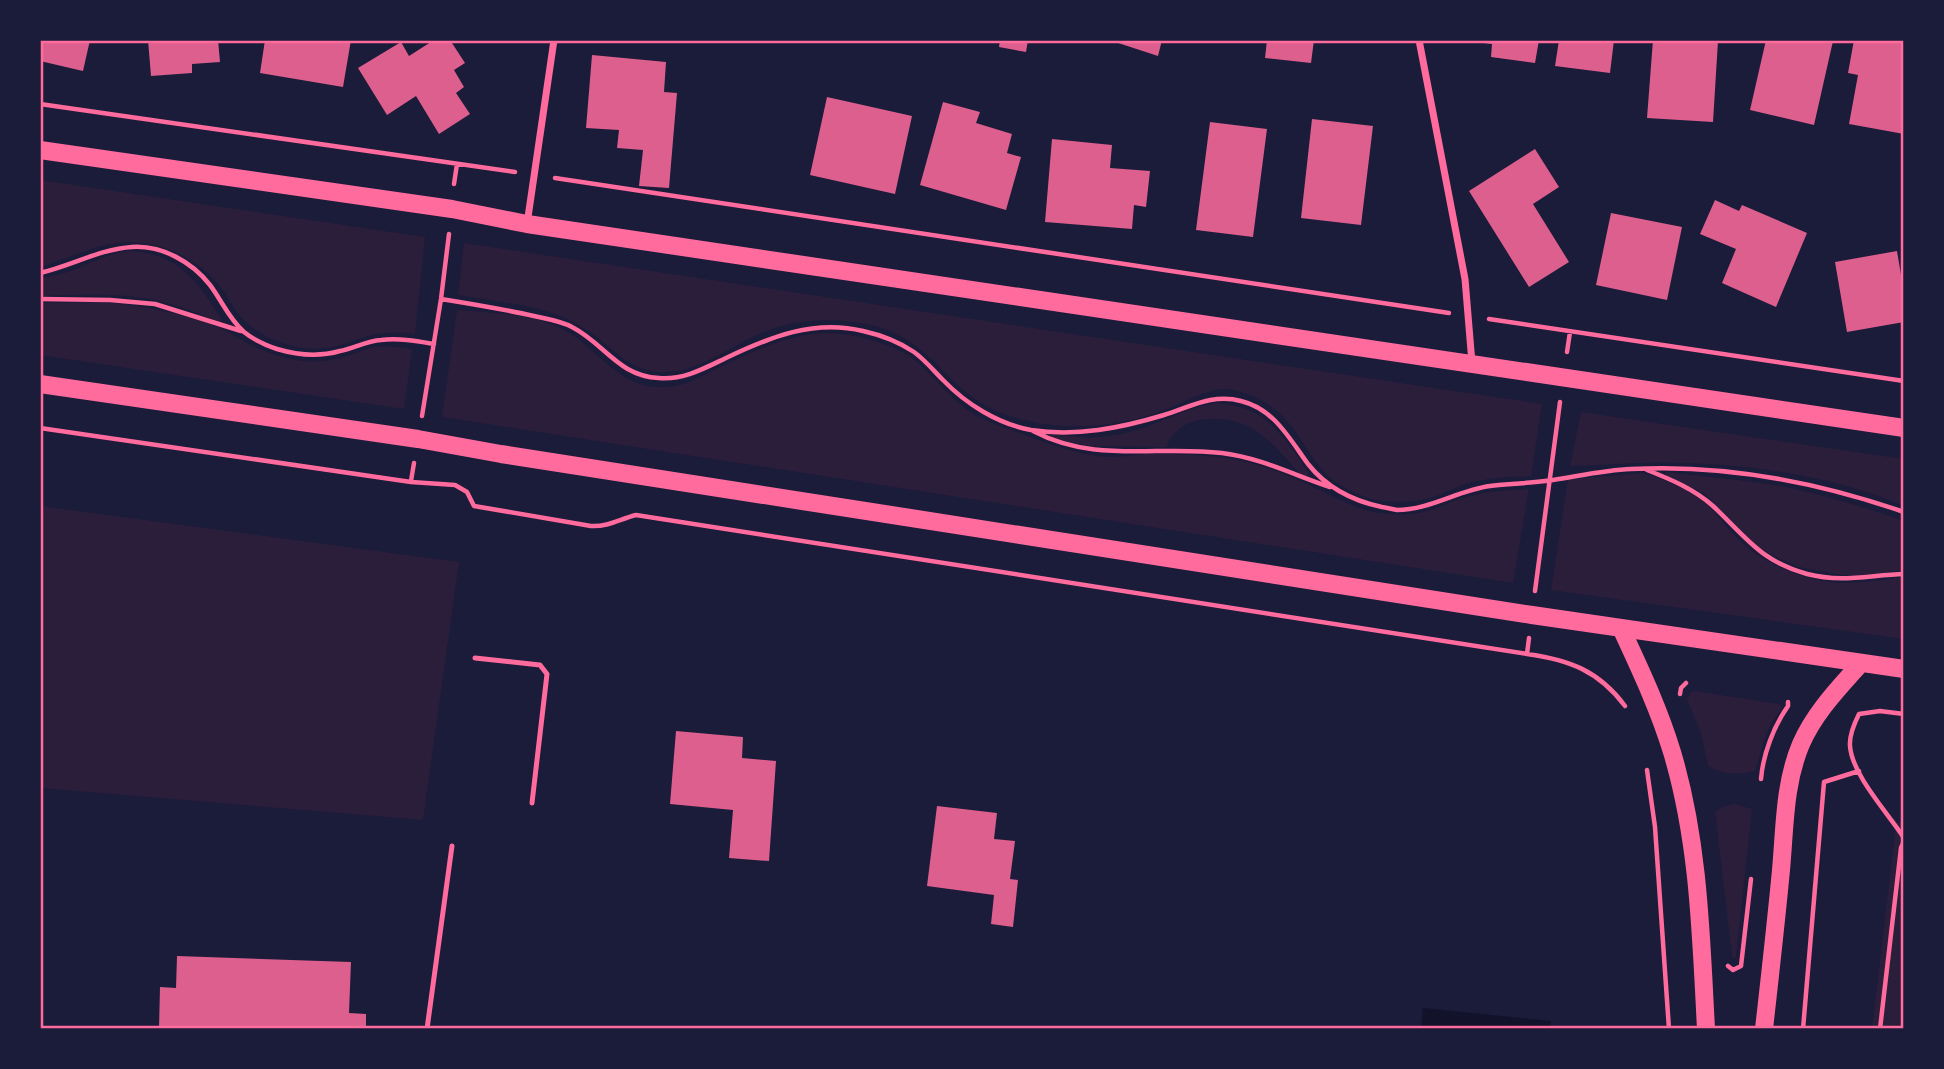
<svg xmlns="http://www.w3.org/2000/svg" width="1944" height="1069" font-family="'Open Sans',sans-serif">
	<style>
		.green { fill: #2a1e3b }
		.water { fill: #12122b }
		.building { fill: #dd5f8e }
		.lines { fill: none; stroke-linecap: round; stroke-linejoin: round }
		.path { stroke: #ff6b9d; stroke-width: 4.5 }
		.service { stroke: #ff6b9d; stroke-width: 5 }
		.minor { stroke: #ff6b9d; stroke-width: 7 }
		.primary { stroke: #ff6b9d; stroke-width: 18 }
		.neatline { fill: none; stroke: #ff6b9d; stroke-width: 2.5 }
	</style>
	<rect width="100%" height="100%" fill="#1b1b3a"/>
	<path class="green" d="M40,180L425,237L415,334C401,332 387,332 373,335C360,337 349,343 337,346C318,351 298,349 280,342C261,335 245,325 234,308C230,302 227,295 223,290C194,252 147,234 101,246C80,252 61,261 40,267Z
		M464,243L1542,404L1531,477C1513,476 1495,477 1478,481C1464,483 1452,490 1439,495C1417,503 1391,504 1368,498C1354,493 1337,485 1327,475C1297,443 1295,414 1250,395C1243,393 1234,389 1227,389C1205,389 1184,403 1165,410C1133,421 1099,428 1065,426C1027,424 990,414 961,388C933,362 914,336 875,326C836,317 796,318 759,334C727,348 697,374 660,372C630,370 616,351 594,335C584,328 574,322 563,317C531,304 492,301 458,295Z
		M130,251C180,254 197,281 222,320L219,323C202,315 185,307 167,303C127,292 81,295 40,296V278C55,276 71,272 85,265C101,258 112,253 130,251Z
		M102,302C143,306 183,312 222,329C233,334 244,342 255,347C268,353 282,357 296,360C313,363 334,361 349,355C358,353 366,348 375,347C387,345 400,347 412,349L404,409L40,355V303Z
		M457,310C489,313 524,313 554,325C598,343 615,391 667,387C685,386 701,377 716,369C762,347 807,324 859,337C879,342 901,348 917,362C936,378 951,400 972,413C983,420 997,425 1009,429C1038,440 1079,456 1110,457C1121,457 1133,455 1144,454C1176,454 1211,454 1242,461C1272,467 1301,481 1328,494C1348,504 1366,513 1388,514C1401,515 1416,514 1428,511C1441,507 1453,500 1466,497C1487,491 1508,490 1529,489L1513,583L442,417Z
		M1218,403C1267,407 1283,436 1308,472V476H1302C1288,461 1273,442 1256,431C1234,416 1194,413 1175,433C1171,437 1168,443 1166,447L1088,446L1051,438L1050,436L1053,434C1079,438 1104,439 1130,432C1160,424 1187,407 1218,403Z
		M1581,412L1904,459V506C1834,477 1759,465 1683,463C1645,461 1608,465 1570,466Z
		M1667,472C1708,477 1749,480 1790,488C1829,496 1866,508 1904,521V570L1862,575H1842L1799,567L1778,558L1758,547L1704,493L1667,476L1665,473Z
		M1643,473C1665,480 1687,488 1705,503C1719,515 1728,531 1742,543C1766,564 1797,577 1829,582C1853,585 1880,580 1904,577V639L1551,590L1568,479Z
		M40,506L459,562L423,820L40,788Z
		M1695,691L1779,704L1781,706V710C1765,727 1762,750 1755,771C1739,775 1723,775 1708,766L1701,733L1687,699L1690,693Z
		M1735,804L1752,809L1736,956L1735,959L1732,956L1715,811L1725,806Z
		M1904,819V1029H1872L1896,824Z"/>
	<path class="water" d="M1423,1008L1551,1021L1550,1029H1421Z"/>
	<path class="building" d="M40,40H90L83,71L40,61Z
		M148,40H218L220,62L192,64V73L151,76Z
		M265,40H351L343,87L260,73Z
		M434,40H450L465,63L454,70L464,87L456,93L470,114L439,134L416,96L387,115L358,68L401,42L409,56Z
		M1000,40H1028L1026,52L999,47Z
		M1109,40H1162L1158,56Z
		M1267,40H1314L1311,63L1265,58Z
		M1475,40H1539L1535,63L1491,57L1492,44L1475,42Z
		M1559,40H1614L1610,73L1555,66Z
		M1653,40L1718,41L1713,122L1647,118Z
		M1766,40L1833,41L1814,125L1750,110Z
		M1854,40L1904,41V134L1849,124L1858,75L1848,73Z
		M592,55L666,62L664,92L677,93L669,188L639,186L643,150L617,148L619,130L586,128Z
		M827,97L912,116L895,194L810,175Z
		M943,102L980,112L976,123L1012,134L1007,153L1021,157L1006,210L920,185Z
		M1312,119L1373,126L1361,225L1301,218Z
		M1210,122L1267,129L1253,237L1196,230Z
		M1052,139L1112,145L1110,168L1150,171L1146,207L1134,205L1132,229L1045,222Z
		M1535,149L1559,187L1533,204L1569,262L1529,287L1469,191Z
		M1715,200L1739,211L1742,205L1807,233L1776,307L1722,283L1736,249L1700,234Z
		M1611,213L1682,227L1667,300L1596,285Z
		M1897,251L1904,293V322L1847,332L1835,262Z
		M676,731L743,737L742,758L776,761L769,861L729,858L733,810L670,804Z
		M937,806L997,813L994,839L1015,841L1010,879L1018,880L1013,927L991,924L994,895L927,886Z
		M177,956L351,962L349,1013L366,1014V1029H159L160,987L176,988Z"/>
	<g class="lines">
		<path class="path" d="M40,104L515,172
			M555,178L1449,313
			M454,184L457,164
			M40,273C71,266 100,249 132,247C162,245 192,262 210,285C222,301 229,319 244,332C254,340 265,345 277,349C297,355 319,357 340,351C354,348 367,341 381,340C399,338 416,341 434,344
			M40,299L110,300L155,304L241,331
			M441,299C472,304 503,309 534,316C547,319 561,321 572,327C605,344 618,376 659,378C684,380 705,368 726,358C770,337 814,319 863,331C881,335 899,342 914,352C925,360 933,370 943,380C966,404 998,424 1031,430C1076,437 1121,428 1164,415C1190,407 1213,393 1241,401C1274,409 1289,438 1308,464C1327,488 1353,501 1382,507C1383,507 1397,510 1397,510C1429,510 1459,490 1490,486C1510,484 1532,483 1553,480C1579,476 1605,470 1631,469C1723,464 1817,482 1904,512
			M1489,319L1904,381
			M1567,352L1570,332
			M422,416L441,299L449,234
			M40,428L411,482L455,485L467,492L474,506L591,526C608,527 620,519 636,515L1527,654
			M1033,431C1096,464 1156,445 1222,453C1261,458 1294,475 1330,487
			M1647,470C1670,479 1694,489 1713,506C1746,537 1760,561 1807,574C1842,583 1869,575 1904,574
			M411,481L414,463
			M1535,591L1560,402
			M1529,638L1527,654C1570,660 1599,671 1625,706
			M1680,694L1681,688L1686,683
			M1904,714L1880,711L1859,714C1854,724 1849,735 1850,746C1852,775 1888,813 1904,838
			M1647,770L1655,827L1669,1029
			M1761,779C1763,754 1774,726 1788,706V702
			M1728,966L1733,970L1741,966L1751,879
			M1803,1029L1824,782L1859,771
			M1880,1029L1901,848L1904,841"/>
		<path class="service" d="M475,658L540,665L547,674L532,803
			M427,1029L452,846"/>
		<path class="minor" d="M1419,40L1465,279L1472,363
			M527,224L554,40"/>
		<path class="primary" d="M40,150L452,209L527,224L1904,428
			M40,384L418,439L501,454L1532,615L1904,669
			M1621,628C1640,669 1659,709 1672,752C1699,842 1701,936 1706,1029
			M1764,1029C1770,976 1776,923 1781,870C1785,827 1784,784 1801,744C1815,712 1839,688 1861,663"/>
	</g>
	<rect width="1944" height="1069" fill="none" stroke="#1b1b3a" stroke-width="84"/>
	<rect x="42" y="42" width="1860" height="985" class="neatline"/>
</svg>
